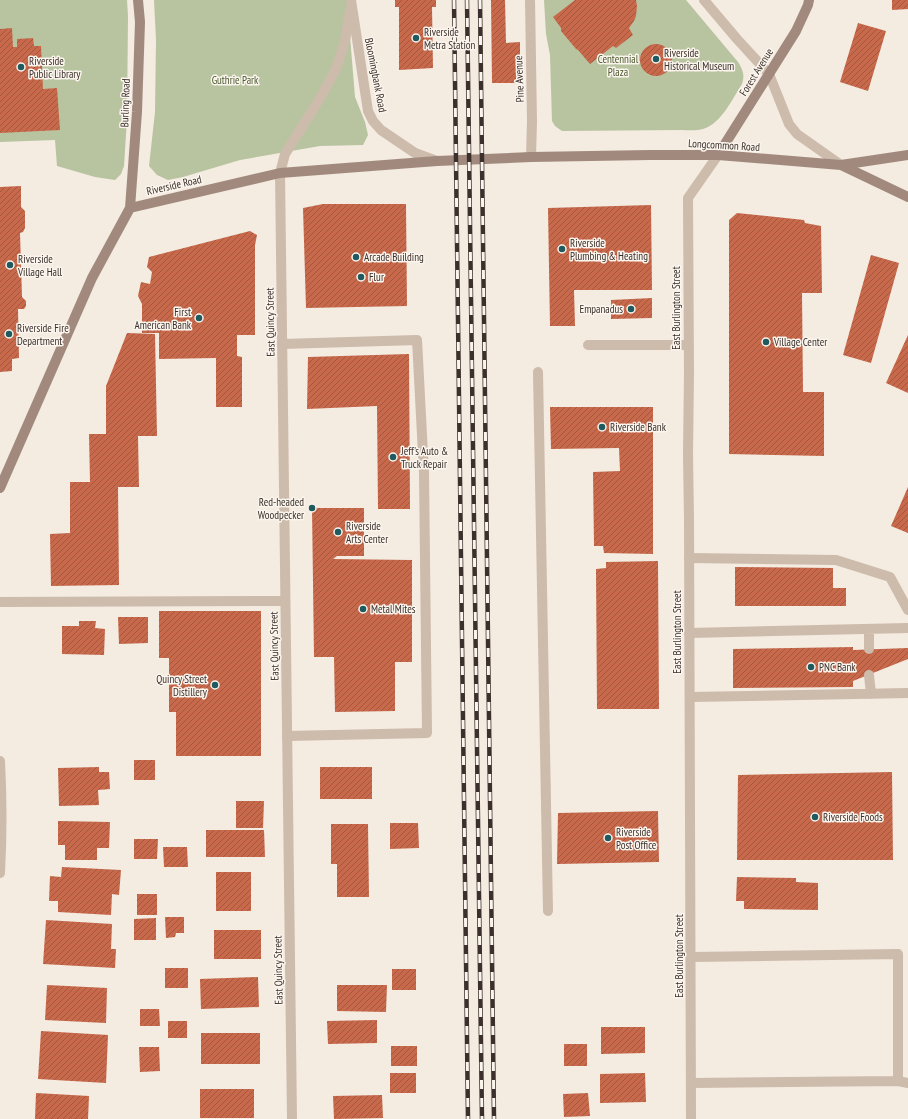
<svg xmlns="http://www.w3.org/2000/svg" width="908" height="1119" font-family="'PT Sans Narrow',sans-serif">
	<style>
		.green { fill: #b8c4a0 }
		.building { fill: url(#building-hatch) }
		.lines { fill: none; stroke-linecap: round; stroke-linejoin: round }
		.lane { stroke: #cdbbac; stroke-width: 10 }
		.street { stroke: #cdbbac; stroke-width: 10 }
		.secondary { stroke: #a18a7d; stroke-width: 10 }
		.rail-casing { stroke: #3b302b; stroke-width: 4.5 }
		.rail { stroke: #fbf5ee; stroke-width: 3; stroke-dasharray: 9; stroke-linecap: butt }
		.poi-dot { fill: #1f5a5e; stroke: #fbf5ee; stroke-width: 1.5 }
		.labels { text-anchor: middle; stroke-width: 3; stroke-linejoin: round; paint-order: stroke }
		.poi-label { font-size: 11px; fill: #3b302b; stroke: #fbf5ee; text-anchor: start }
		.park-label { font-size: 11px; fill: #4a5a2e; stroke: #fbf5ee }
		.street-label { font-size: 11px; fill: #3b302b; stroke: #fbf5ee }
	</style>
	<defs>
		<pattern id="building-hatch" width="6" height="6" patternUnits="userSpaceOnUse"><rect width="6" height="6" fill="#c8694b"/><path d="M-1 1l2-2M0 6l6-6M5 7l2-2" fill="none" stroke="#a4573f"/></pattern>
	</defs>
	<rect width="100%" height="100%" fill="#f4ebe1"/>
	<path class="green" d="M0,0H127L128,16L127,119L124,166L121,174L115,180L95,177L57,166L55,140L0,142Z
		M154,0H347L355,97L365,122L368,135L363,145L320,146L240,160L183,177L168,180L157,175L149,166L155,112L156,40Z
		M544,0H686L738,62C743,70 745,75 742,84C732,99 722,123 703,129C696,131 688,130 681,130L562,131L555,126L552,121L550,55L546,34Z"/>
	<path class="building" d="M395,0H436V7H432L433,68L399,70V7H395Z
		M491,0H505L506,43L520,42V83H492Z
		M575,0H636L637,6L636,16L634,21L629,28L633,35L616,48L613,46L590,64L578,50L576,49L561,31V28L553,17Z
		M892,0H908V9L892,10Z
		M858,23L886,31L868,91L840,82Z
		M12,28L13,47H17V39L33,38L34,46H41L43,89L57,88L60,130L0,133V29Z
		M640 60a16 16 0 1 1 32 0a16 16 0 1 1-32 0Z
		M21,186V207L25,211V228L23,232L20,233L22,297L26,301V306L24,309H18L19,358L12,359V371L0,372V187Z
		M323,204H406L407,306L306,308L303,208Z
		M651,205L652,290H574L575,326H550L548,208Z
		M737,213L804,220L805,223L821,226L822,293H802L803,392H824V456L729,454V220Z
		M250,231L257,235L255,245V335H237V356L242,357V407H216V358L159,359V333H142V304L138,296L141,282L150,284L152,272L147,267L149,257Z
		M871,255L899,263L871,363L843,355Z
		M652,298V318L611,319V300Z
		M127,333L155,334L157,436H138L139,487H118L119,585L51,586L50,534L70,533V482H90L89,434H106V386Z
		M908,335V393L886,383Z
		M409,354L410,509H378L377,406L307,409L308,357Z
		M550,407H653V554L604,553L603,546H594L593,472L620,471L619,448L551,449Z
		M908,487V533L891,526Z
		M312,508H364V556H337L333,559L412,560V662H395V711L335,712L334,657H314Z
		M658,561L659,709H597L596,569L606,568V562Z
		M735,567L833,568V588H846V606H735Z
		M159,611H261V756H176V712H169V658H159Z
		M118,617H148V643L119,644Z
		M79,621H96L95,628L105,629L104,655L62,654V626H79Z
		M853,647V650L908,648V659L853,681V687L733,688V649Z
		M134,760H155V780H134Z
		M99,767V772H109L110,789L98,790L99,805L59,806L58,768Z
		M320,767H372V799H320Z
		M892,772L893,860H737L738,775Z
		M236,801H264L263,828H236Z
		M658,811L659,862L557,864L558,813Z
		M58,821L110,822L109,848H97V860H65V845H58Z
		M390,823H418L419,848L390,849Z
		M331,824H368L369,897H337V864H331Z
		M206,830H264L265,857H206Z
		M134,839H158L157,859H134Z
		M163,847H187L188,867H164Z
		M62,867L121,870L119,895L112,894L111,915L58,912V901H49L50,876L61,877Z
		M216,872H251V911H216Z
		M737,877L796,878V882L818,883V910L744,909V901H736Z
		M137,894H157V915H137Z
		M165,917H184V933H176L175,937L166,938Z
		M156,918V940H134V919Z
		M46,920L112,924L111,949H116L115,968L43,964Z
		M214,930H261V959H214Z
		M165,968H188V988H165Z
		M392,969H416V990H392Z
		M258,977L259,1007L201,1009L200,979Z
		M47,985L107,988L106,1023L45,1020Z
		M337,985H387L386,1012L337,1011Z
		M140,1009H159L160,1026H140Z
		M377,1020V1043L328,1044L327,1021Z
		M168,1021H187V1038H168Z
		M601,1027H645V1053L601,1054Z
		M41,1031L108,1035L106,1083L38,1079Z
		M201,1033H260V1064H201Z
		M564,1044H587V1066H564Z
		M391,1046H417V1066H391Z
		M139,1047H159L160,1071L140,1072Z
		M390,1073H416V1093H390Z
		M645,1073L646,1102L600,1103V1074Z
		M200,1089H254V1118H200Z
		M36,1093L89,1096L88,1119H35Z
		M588,1093L590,1116L564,1117L563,1094Z
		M382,1095L383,1118L334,1119L333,1096Z"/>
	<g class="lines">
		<path class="lane" d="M280,173L285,154L319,100L336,69L345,41L351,6
			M282,344L417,340L424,473L427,733L287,736
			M588,345H688
			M538,372L548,911
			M689,558L836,560L890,577L908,610
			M0,602L285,601
			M689,633L908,628
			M869,649V629
			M869,675L871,694
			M690,697L908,693
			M691,957L898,954V1081
			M691,1083L898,1081L908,1083"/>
		<path class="street" d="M351,0L368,111L373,121L381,130L415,153L437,161
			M530,0L532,121L531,157
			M704,0L737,39L769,74L789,124L797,134L841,165
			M280,173L292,1119
			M0,761C2,799 2,836 0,873
			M691,1119L689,519L688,454L689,373L688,198L718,155"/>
		<path class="secondary" d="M718,155L796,31L808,5L809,0
			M841,165L908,155
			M130,208L137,112L140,22L138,0
			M0,488L92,278L130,208L280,173L437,161L531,157L650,155H718L841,165L908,197"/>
		<g class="rail-casing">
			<path id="rail" d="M454,0L468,1119
				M467,0L482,1119
				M480,0L494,1119"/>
		</g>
		<use href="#rail" class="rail"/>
	</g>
	<g class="poi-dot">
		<circle cx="416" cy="38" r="4"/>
		<circle cx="656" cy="59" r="4"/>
		<circle cx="21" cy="67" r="4"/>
		<circle cx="562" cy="249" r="4"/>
		<circle cx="356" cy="257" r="4"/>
		<circle cx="10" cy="265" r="4"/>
		<circle cx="361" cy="277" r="4"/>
		<circle cx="631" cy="309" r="4"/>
		<circle cx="199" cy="318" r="4"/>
		<circle cx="9" cy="334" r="4"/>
		<circle cx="766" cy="342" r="4"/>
		<circle cx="602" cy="427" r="4"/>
		<circle cx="393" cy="457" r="4"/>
		<circle cx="312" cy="508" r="4"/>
		<circle cx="338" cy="532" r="4"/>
		<circle cx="363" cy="609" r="4"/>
		<circle cx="811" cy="667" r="4"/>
		<circle cx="215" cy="685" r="4"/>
		<circle cx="815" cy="817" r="4"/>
		<circle cx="608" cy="838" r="4"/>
	</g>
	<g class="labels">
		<g class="poi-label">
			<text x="424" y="36">Riverside<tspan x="424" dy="13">Metra Station</tspan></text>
			<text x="664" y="57">Riverside<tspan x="664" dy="13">Historical Museum</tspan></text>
			<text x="29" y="65">Riverside<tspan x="29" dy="13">Public Library</tspan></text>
			<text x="570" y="247">Riverside<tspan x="570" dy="13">Plumbing &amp; Heating</tspan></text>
			<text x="364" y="261">Arcade Building</text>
			<text x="18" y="263">Riverside<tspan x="18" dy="13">Village Hall</tspan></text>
			<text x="369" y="281">Flur</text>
			<text x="623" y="313" text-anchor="end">Empanadus</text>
			<text x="191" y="316" text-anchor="end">First<tspan x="191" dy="13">American Bank</tspan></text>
			<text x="17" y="332">Riverside Fire<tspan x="17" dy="13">Department</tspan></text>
			<text x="774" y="346">Village Center</text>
			<text x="610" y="431">Riverside Bank</text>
			<text x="401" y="455">Jeff's Auto &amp;<tspan x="401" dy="13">Truck Repair</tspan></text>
			<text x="304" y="506" text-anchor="end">Red-headed<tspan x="304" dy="13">Woodpecker</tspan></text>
			<text x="346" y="530">Riverside<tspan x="346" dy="13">Arts Center</tspan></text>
			<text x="371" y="613">Metal Mites</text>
			<text x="819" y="671">PNC Bank</text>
			<text x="207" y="683" text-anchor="end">Quincy Street<tspan x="207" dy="13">Distillery</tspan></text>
			<text x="823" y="821">Riverside Foods</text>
			<text x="616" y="836">Riverside<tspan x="616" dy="13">Post Office</tspan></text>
		</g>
		<g class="park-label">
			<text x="618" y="63">Centennial<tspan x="618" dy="13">Plaza</tspan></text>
			<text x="235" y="84">Guthrie Park</text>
		</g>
		<g class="street-label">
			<text transform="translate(756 72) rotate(-58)" y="4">Forest Avenue</text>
			<text transform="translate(376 75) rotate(79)" y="4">Bloomingbank Road</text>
			<text transform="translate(519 79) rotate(-92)" y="4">Pine Avenue</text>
			<text transform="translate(125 103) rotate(-88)" y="4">Burling Road</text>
			<text transform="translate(724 145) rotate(3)" y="4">Longcommon Road</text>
			<text transform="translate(174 185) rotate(-13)" y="4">Riverside Road</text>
			<text transform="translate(676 308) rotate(-90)" y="4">East Burlington Street</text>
			<text transform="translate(270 322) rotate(-91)" y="4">East Quincy Street</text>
			<text transform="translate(677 632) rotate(-90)" y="4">East Burlington Street</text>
			<text transform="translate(274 646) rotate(-91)" y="4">East Quincy Street</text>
			<text transform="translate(679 956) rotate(-90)" y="4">East Burlington Street</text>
			<text transform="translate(278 970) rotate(-91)" y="4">East Quincy Street</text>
		</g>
	</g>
</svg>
